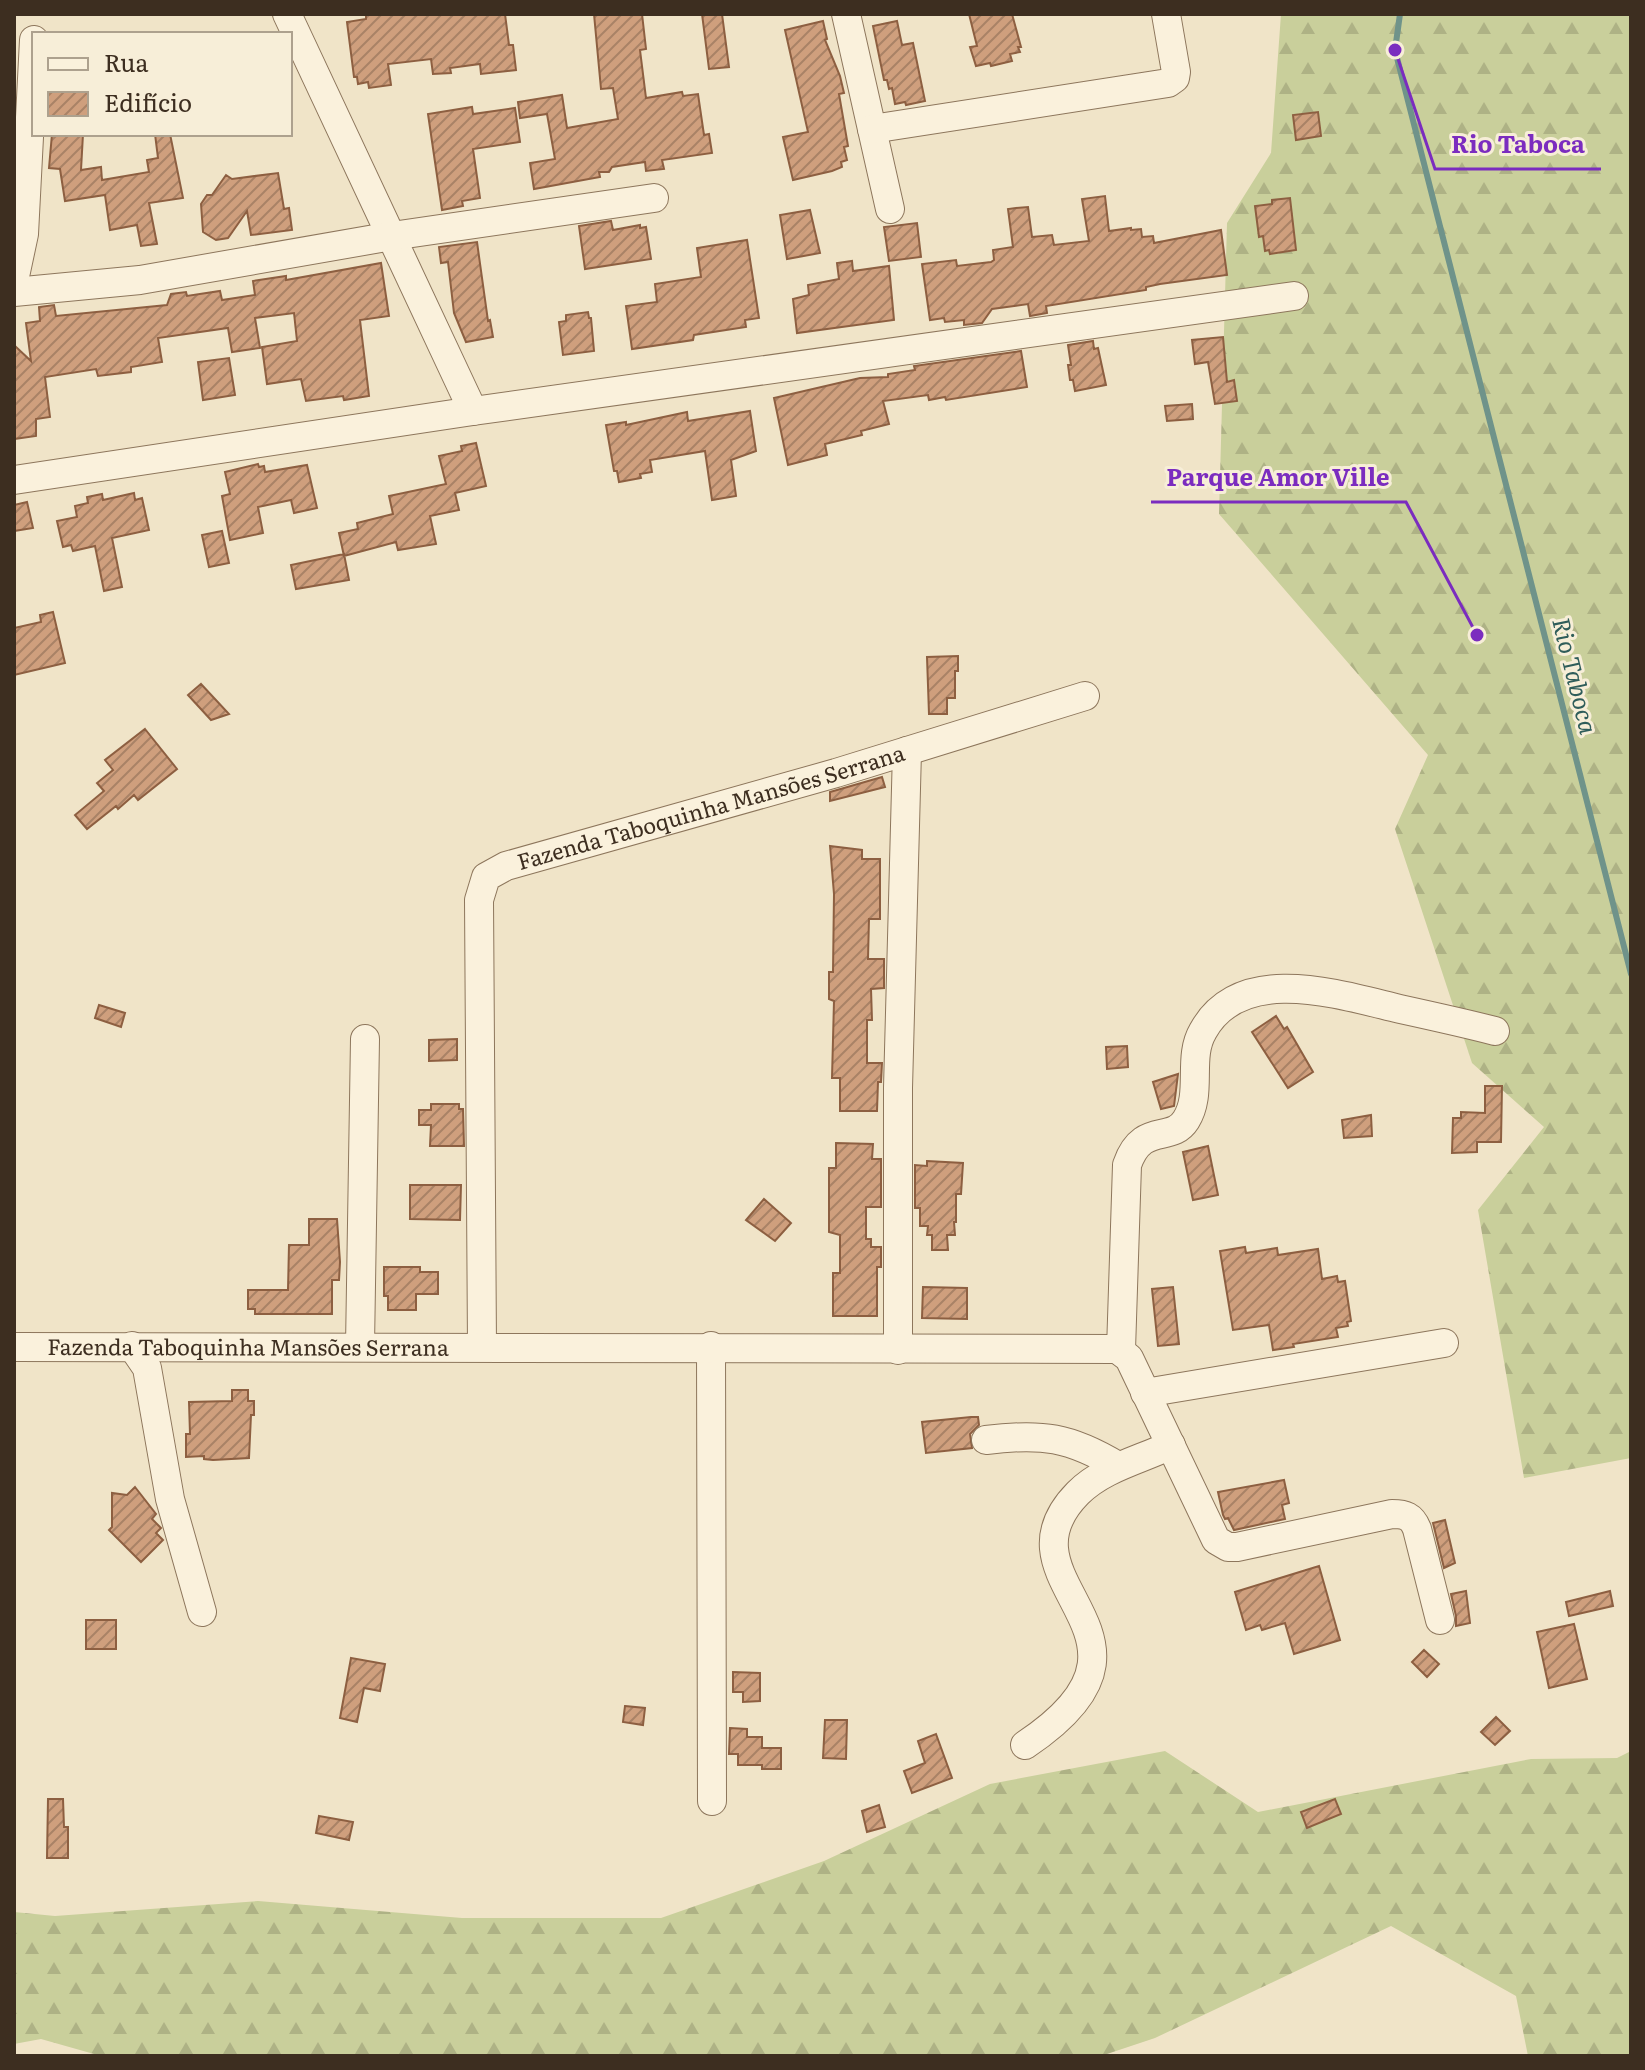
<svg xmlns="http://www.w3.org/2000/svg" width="1645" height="2070" font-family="Literata,serif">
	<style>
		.forest { fill: url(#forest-firs) }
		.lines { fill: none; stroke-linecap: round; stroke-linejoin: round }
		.stream { stroke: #6f938a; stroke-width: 6 }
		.building { fill: url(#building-hatch); stroke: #8d5f41; stroke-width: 2 }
		.minor-casing { stroke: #8d765c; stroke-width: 30 }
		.minor { stroke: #faf1dc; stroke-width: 28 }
		.labels { text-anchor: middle; stroke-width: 6; stroke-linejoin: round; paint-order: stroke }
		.street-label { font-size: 22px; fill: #3d2e20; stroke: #f7eed8 }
		.water-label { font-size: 24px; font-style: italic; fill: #2f5d5a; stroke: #f7eed8 }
		.leader { fill: none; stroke: #7b2cbf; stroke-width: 3 }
		.callout-dot { fill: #7b2cbf; stroke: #f7eed8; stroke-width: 3 }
		.callout-label { font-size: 24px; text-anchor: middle; font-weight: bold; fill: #7b2cbf; stroke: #f7eed8; stroke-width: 6; stroke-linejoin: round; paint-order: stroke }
	</style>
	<defs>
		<pattern id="forest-firs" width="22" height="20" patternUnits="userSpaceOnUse" patternTransform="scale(2)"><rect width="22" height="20" fill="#c9cf9b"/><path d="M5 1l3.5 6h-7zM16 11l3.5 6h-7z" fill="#aeb285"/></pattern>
		<pattern id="building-hatch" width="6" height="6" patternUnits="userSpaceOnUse" patternTransform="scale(2)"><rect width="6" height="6" fill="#cf9f7d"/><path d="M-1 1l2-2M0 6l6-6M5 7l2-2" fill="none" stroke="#a98266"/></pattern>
	</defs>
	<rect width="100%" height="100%" fill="#f0e4c8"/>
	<path class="forest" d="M1281,14H1631V1458L1524,1478L1478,1210L1544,1127L1472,1063L1395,829L1428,755L1219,514L1227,223L1271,153Z
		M1165,1751L1258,1812L1531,1759L1617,1758L1631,1751V2056H1528L1516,1996L1391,1926L1155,2038L1101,2056H101L41,2039L14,2044V1912L55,1916L258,1901L462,1918H661L824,1861L990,1784Z"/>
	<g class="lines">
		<path class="stream" d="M1400,14L1395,50L1631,974"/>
	</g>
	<path class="building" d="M366,14H505L509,45H513L516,70L481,74L480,64L450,68L451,73L433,74L431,59L388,64L391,85L369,88L368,82L358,84L357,77H354L347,22L366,19Z
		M594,14H642L646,49L640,50L646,98L682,92L683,96L698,94L704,135L709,134L712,153L662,160L664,169L646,171L645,162L612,167L609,172H599L600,177L534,189L530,163L555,159L547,114L520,118L518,102L562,95L567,128L618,119L613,88L601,89Z
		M702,14H722L729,67L709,69Z
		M969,14H1012L1021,47H1018L1020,52L1010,54L1012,61L991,66L990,63L976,66L970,47L977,46Z
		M823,21L827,39L825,40L840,76L844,93L839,94L848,146L844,147L847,160L841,162L842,167L832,171L793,180L783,137L808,132L785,30Z
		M897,21L902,45L913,43L925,101L906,105L905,102L895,104L892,88L889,89L887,80H884L873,26Z
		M472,107L473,114L515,108L520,142L473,149L480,198L462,201L463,206L442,210L428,114Z
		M1318,112L1321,136L1296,140L1293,115Z
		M52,134H83L81,170L101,167L102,180L149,172L147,160L158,158L155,134H170L183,198L149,203L157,244L141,246L137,225L110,230L105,195L65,201L60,169L49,168Z
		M278,173L284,209L289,208L292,230L251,235L247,211L228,238L216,240L203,232L201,204L207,195H212L226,175L232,179Z
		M1105,196L1109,231L1131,228V230L1141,229L1142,237L1153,236L1154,243L1221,230L1227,275L1160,284L1146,287V290L1046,306L1047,313L1030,316L1028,304L992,309L982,323L964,325V320L945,322L944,318L930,320L922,264L956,260L957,266L991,262L994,260L993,250L1013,247L1008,209L1016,208L1028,207L1032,237L1052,235L1054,245L1089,241L1082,199Z
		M1290,198L1296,250L1270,254L1269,250L1265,251L1263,236L1259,237L1255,206L1272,204V200Z
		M810,210L820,253L787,259L780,215Z
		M611,221L613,230L640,225V228L646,227L651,259L585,269L579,226Z
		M917,223L921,257L889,261L884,227Z
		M747,240L759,318L745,320L746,327L694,335L693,340L632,349L626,306L657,302L655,284L701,277L697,248Z
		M477,242L488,321L490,320L493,337L466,342L454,313L448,262L441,263L439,247Z
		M852,261L853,271L889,266L894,320L797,333L793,299L809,295L808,285L839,279L837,263Z
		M381,263L389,316L360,320L369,396L344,400L343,396L306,401L301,379L267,384L262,347L297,341L294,313L255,318L260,348L232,352L228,328L158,338L162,362L131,367V372L98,376L96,369L45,377L50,417L36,419V436L14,439V345L31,361L26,323L40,321L39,307L54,305L56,316L167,305L171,294L186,292L187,296L220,291L222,300L255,295L253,281L286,276V280Z
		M588,312L589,318H591L594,351L563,355L559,322L566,321V315Z
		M1223,337L1227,382L1234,380L1237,401L1215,404L1208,362L1195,364L1192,340Z
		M1093,341L1094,349L1098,348L1106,385L1075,391L1073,380H1070L1068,365H1071L1068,345Z
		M1021,351L1027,387L946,400L945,397L929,400L928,395L883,401L889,424L861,431L862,435L825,444L827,455L788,465L774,398L860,378L888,377V374L915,370L914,366Z
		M229,358L235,395L203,400L198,362Z
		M1192,404L1193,419L1167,421L1165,406Z
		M750,411L756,451L731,460L736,496L712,500L705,451L650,460L652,472L640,474L641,478L619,482L617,471H614L606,425L626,422V425L687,412L688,421Z
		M476,443L486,486L455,493L459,510L430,516L436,544L398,550L396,542L344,556L339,533L358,529L357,523L393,514L389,496L446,484L439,456L462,451L461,446Z
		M258,464L259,467L264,466L265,472L307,465L317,508L294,513L291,500L258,507L263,533L230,540L222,496L230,494L225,472Z
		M134,493L135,500L142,498L149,530L112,538L122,587L104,591L95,546L73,551L71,545L63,547L57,521L77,517L75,506L88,503L87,497L102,494L103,500Z
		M27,502L33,528L14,531V505Z
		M222,531L229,563L209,567L202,535Z
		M344,554L349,580L296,589L291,565Z
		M53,612L65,663L14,675V628L41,622L40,615Z
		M958,656V671H955V698H947V714H929L927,657Z
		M201,684L229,714L211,720L188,695Z
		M145,729L177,769L138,800L134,795L118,809L116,806L87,829L75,815L104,791L97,783L113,770L105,760Z
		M882,777L885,787L830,801V792Z
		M830,846L862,850V859H880V919H869L868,959H884V988L871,989L872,1020H867V1063H882L881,1082H878L877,1111H840V1078H832L834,1001L829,999V972H833L834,894Z
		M99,1005L125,1013L121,1027L95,1018Z
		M1276,1016L1284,1029L1287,1027L1313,1072L1288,1088L1252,1032Z
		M457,1039V1060L429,1061V1040Z
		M1127,1046L1128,1067L1107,1069L1106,1047Z
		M1178,1074L1174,1106L1161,1109L1153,1082Z
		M1485,1086H1502L1501,1142H1477V1152L1452,1153L1453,1118H1461V1112L1485,1113Z
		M431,1104H459V1109H463L464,1146H430L431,1125H419V1110H431Z
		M1371,1115L1372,1136L1344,1138L1342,1120Z
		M836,1143L873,1144L872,1159H881V1207H866V1239H871V1247H881V1267H877V1316H833V1273H840V1235L829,1232V1168H836Z
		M1208,1146L1218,1195L1193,1200L1183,1152Z
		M927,1161L963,1163L961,1194H956V1222H954L955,1235H947L948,1250H932V1235H927L928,1226H920V1208H915V1165L927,1166Z
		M410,1185H461L460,1220L410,1219Z
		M764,1199L791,1223L775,1241L746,1220Z
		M309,1219H337L340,1262L339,1280H332V1314H255V1309H248V1290H288L289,1245H309Z
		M1245,1247L1246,1253L1277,1248L1278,1255L1318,1249L1322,1279L1337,1276L1338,1282L1345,1281L1351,1321L1347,1322L1348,1326L1336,1328L1338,1337L1293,1344L1294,1347L1273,1350L1269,1325L1233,1330L1220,1251Z
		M384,1267H420V1272H438V1294H416V1310H388V1296H384Z
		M923,1287L967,1288V1319L922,1318Z
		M1173,1287L1179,1344L1158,1346L1152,1289Z
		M232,1390H248V1401H254V1415H251L249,1458L213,1460L204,1459V1456L186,1457V1434H190L189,1402L232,1401Z
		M971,1417H978L979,1425L970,1434L972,1448L926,1453L922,1422Z
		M1284,1480L1289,1503L1282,1505L1285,1519L1234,1530L1228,1518L1225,1519L1223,1515L1218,1492Z
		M135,1487L156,1514L152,1519L161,1528L156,1533L163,1540L141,1562L109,1530L112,1527V1493L127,1495Z
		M1445,1520L1455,1563L1444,1568L1433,1523Z
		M1319,1566L1340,1640L1294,1654L1285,1623L1262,1630L1260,1625L1246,1630L1235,1592Z
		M1466,1591L1470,1623L1456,1626V1616L1451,1594Z
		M1610,1591L1613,1606L1569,1616L1566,1602Z
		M86,1620H116V1649H86Z
		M1574,1624L1587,1679L1549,1688L1537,1632Z
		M1424,1650L1439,1664L1427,1677L1412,1662Z
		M351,1658L385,1664L380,1691L364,1688L357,1722L340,1718Z
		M733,1672L760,1673V1701L743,1702V1692H733Z
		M625,1706L645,1708L643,1725L623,1722Z
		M1496,1717L1510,1731L1495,1745L1481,1732Z
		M825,1720H847L846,1759L823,1758Z
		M730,1728L747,1729V1737H762V1748H781V1769H762V1765H738V1754H729Z
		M936,1734L952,1778L912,1793L904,1771L925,1763L918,1741Z
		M48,1799H63L64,1827H68V1858H47Z
		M1335,1799L1341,1814L1307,1828L1301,1812Z
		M879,1805L885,1827L867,1832L862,1811Z
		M319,1816L353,1822L349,1840L316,1833Z"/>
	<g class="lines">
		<g class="minor-casing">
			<g id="minor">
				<path d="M287,14L473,411"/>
				<path d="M846,14L890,209"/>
				<path d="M872,129L1168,83L1175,78L1176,72L1166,14"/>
				<path d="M14,281L24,234L34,40"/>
				<path d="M14,292L140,280L392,236L654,198"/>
				<path d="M14,480L473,411L1294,296"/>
				<path d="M132,1346L147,1368L170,1499L202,1612"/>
				<path d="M360,1346L365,1039"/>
				<path id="s1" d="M482,1346L479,900L486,877L506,866L836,773L1085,696"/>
				<path d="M711,1346L712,1801"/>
				<path id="s2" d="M14,1347L1117,1349L1129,1358L1216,1540L1228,1547H1237L1392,1514C1405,1514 1412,1516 1417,1529L1440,1620"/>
				<path d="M898,1350V1088L907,751"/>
				<path d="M1121,1350L1127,1165C1142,1121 1171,1144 1186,1120C1203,1093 1187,1058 1203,1031C1241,962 1341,995 1400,1009C1432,1016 1464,1023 1495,1031"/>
				<path d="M1145,1393L1444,1343"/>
				<path d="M986,1440C1042,1433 1070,1437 1118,1466"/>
				<path d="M1025,1745C1190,1635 988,1584 1078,1493C1103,1468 1140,1460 1171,1445"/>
			</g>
		</g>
		<use href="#minor" class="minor"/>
	</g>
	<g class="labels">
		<g class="street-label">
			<text dy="8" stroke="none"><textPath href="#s1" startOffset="706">Fazenda Taboquinha Mansões Serrana</textPath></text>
			<text dy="8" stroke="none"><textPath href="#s2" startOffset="234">Fazenda Taboquinha Mansões Serrana</textPath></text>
		</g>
		<g class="water-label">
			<text transform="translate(1574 676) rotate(76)" y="8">Rio Taboca</text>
		</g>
	</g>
	<path class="leader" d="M1395 50L1435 169H1601M1477 635L1406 502H1151"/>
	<g class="callout-dot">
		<circle cx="1395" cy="50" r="8"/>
		<circle cx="1477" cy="635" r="8"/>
	</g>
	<g class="callout-label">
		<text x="1518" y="153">Rio Taboca</text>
		<text x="1278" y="486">Parque Amor Ville</text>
	</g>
	<rect width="1645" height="2070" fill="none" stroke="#3d2e20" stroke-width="32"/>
	<rect x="32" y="32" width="260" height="104" fill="#f7eed8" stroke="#ada18e" stroke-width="2"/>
	<rect x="48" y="58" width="40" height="12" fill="#faf1dc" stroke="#ada18e" stroke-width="2"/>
	<text x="104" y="72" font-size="24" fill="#3d2e20">Rua</text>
	<rect x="48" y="92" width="40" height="24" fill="url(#building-hatch)" stroke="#ada18e" stroke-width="2"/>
	<text x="104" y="112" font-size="24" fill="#3d2e20">Edifício</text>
</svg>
